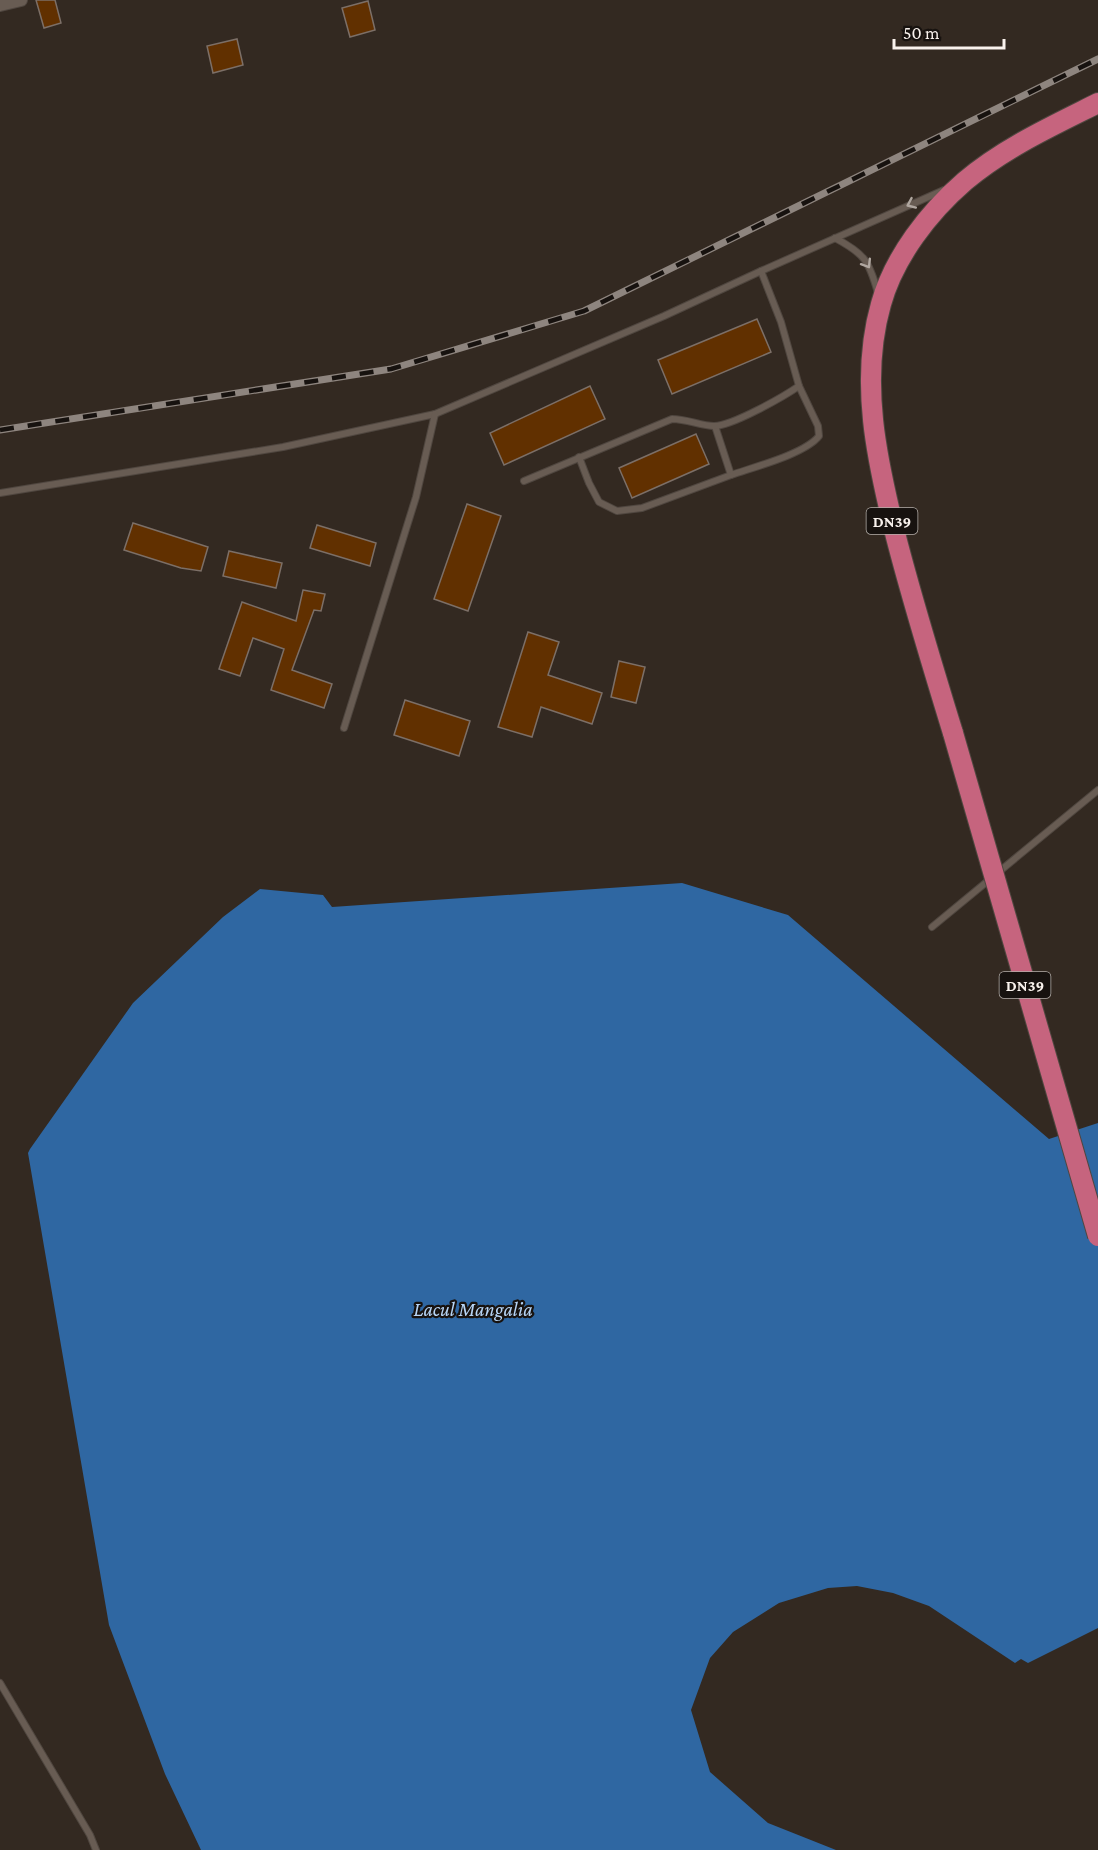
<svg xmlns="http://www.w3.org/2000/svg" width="1098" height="1850" font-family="'Crimson Pro',serif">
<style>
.water{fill:#2f67a2}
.building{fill:#613000;stroke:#7c6f67;stroke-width:1.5}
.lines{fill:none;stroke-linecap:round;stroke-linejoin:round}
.service-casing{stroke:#504740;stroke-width:8}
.minor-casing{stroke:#504740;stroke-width:14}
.trunk-casing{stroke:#504740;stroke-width:22}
.service{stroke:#685c53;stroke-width:6}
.minor{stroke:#685c53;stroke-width:12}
.trunk{stroke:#c6647e;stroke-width:20}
.rail-casing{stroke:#8e857f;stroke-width:7}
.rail{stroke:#17120f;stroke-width:4.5;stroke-dasharray:14;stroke-linecap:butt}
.trunk-bridge-casing{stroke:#504740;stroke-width:22;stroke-linecap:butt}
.trunk-bridge{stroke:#c6647e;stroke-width:20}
.oneway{stroke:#b0a7a0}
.labels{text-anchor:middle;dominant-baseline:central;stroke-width:4.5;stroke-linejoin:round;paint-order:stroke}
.shield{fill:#17120f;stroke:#b5afaa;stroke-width:1.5}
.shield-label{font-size:16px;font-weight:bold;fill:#f9f2ed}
.water-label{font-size:20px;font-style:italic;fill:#b7d5f6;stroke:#17120f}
</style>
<rect width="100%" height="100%" fill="#332921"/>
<polygon class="water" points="682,883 788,915 1049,1139 1098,1123 1098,1628 1028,1663 1021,1659 1015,1663 929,1606 893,1593 857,1586 828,1588 779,1603 733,1632 710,1658 691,1710 710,1772 768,1823 836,1850 201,1850 165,1774 109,1625 28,1153 30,1149 133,1003 223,917 260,889 323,895 332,907"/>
<g class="building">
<polygon points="36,0 55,0 61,23 44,28"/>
<polygon points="368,1 375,30 350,37 342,8"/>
<polygon points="237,39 243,65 213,73 207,46"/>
<polygon points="757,319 771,352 672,394 658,360"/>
<polygon points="590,386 605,419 504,465 490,433"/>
<polygon points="696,434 709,464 632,498 619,468"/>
<polygon points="467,504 501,516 468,611 434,599"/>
<polygon points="133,523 208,547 201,571 181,568 124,550"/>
<polygon points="317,525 376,543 370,566 310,548"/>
<polygon points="229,551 282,563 276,588 223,576"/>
<polygon points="303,590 325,594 321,611 314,610 292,670 332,684 324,708 271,690 284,649 253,638 240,676 219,669 242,602 296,621"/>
<polygon points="528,632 559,642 548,675 602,693 592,724 541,707 532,737 498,727"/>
<polygon points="619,661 645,667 636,703 611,697"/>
<polygon points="405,700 470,721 459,756 394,735"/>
</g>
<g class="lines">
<defs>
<g id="service">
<path d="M835 238C865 254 869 261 878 293"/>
<polyline points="579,457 589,483 599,502 617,511 642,508 731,475 715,426"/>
<path d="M731 475C754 467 805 454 819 436L818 426 799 386"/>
<path d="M524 481 672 419C687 419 701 426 714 426 732 426 783 397 799 386L781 322 761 271"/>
<polyline points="0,493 283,447 435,414 664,316 761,271 944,190"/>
<polyline points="344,728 416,497 435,414"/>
<polyline points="932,927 1098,790"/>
<polyline points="0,1683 90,1835 96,1850"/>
</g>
<polyline id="minor" points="0,5 21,0"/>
<path id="trunk" d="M953 733C933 668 913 603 896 537 877 461 859 381 881 304 894 257 929 212 965 181 1004 148 1052 126 1098 103"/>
</defs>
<use href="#service" class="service-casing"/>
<use href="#minor" class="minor-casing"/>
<use href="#trunk" class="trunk-casing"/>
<use href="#service" class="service"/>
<use href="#minor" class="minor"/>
<use href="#trunk" class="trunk"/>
<defs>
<polyline id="rail" points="0,430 391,369 584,311 1098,59"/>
</defs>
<use href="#rail" class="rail-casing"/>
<use href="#rail" class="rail"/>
<defs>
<polyline id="trunk-bridge" points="953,733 1098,1236"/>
</defs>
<use href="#trunk-bridge" class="trunk-bridge-casing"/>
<use href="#trunk-bridge" class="trunk-bridge"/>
</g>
<defs><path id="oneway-chevron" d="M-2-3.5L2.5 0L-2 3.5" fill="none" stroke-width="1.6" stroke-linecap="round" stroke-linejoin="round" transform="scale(1.5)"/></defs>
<g class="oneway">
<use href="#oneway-chevron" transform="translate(911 204) rotate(156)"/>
<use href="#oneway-chevron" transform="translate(867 264) rotate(58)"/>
</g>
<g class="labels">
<g class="shield">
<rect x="866.5" y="508" width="51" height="26" rx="4.5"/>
<rect x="999.5" y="972" width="51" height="26" rx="4.5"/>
</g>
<g class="shield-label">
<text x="892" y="521">DN39</text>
<text x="1025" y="985">DN39</text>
</g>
<g class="water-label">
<text x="473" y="1309">Lacul Mangalia</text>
</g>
</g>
<path d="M894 39v9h110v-9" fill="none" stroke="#f9f2ed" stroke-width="3"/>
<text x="903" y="39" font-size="18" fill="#f9f2ed" stroke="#17120f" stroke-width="4.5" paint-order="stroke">50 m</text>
</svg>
